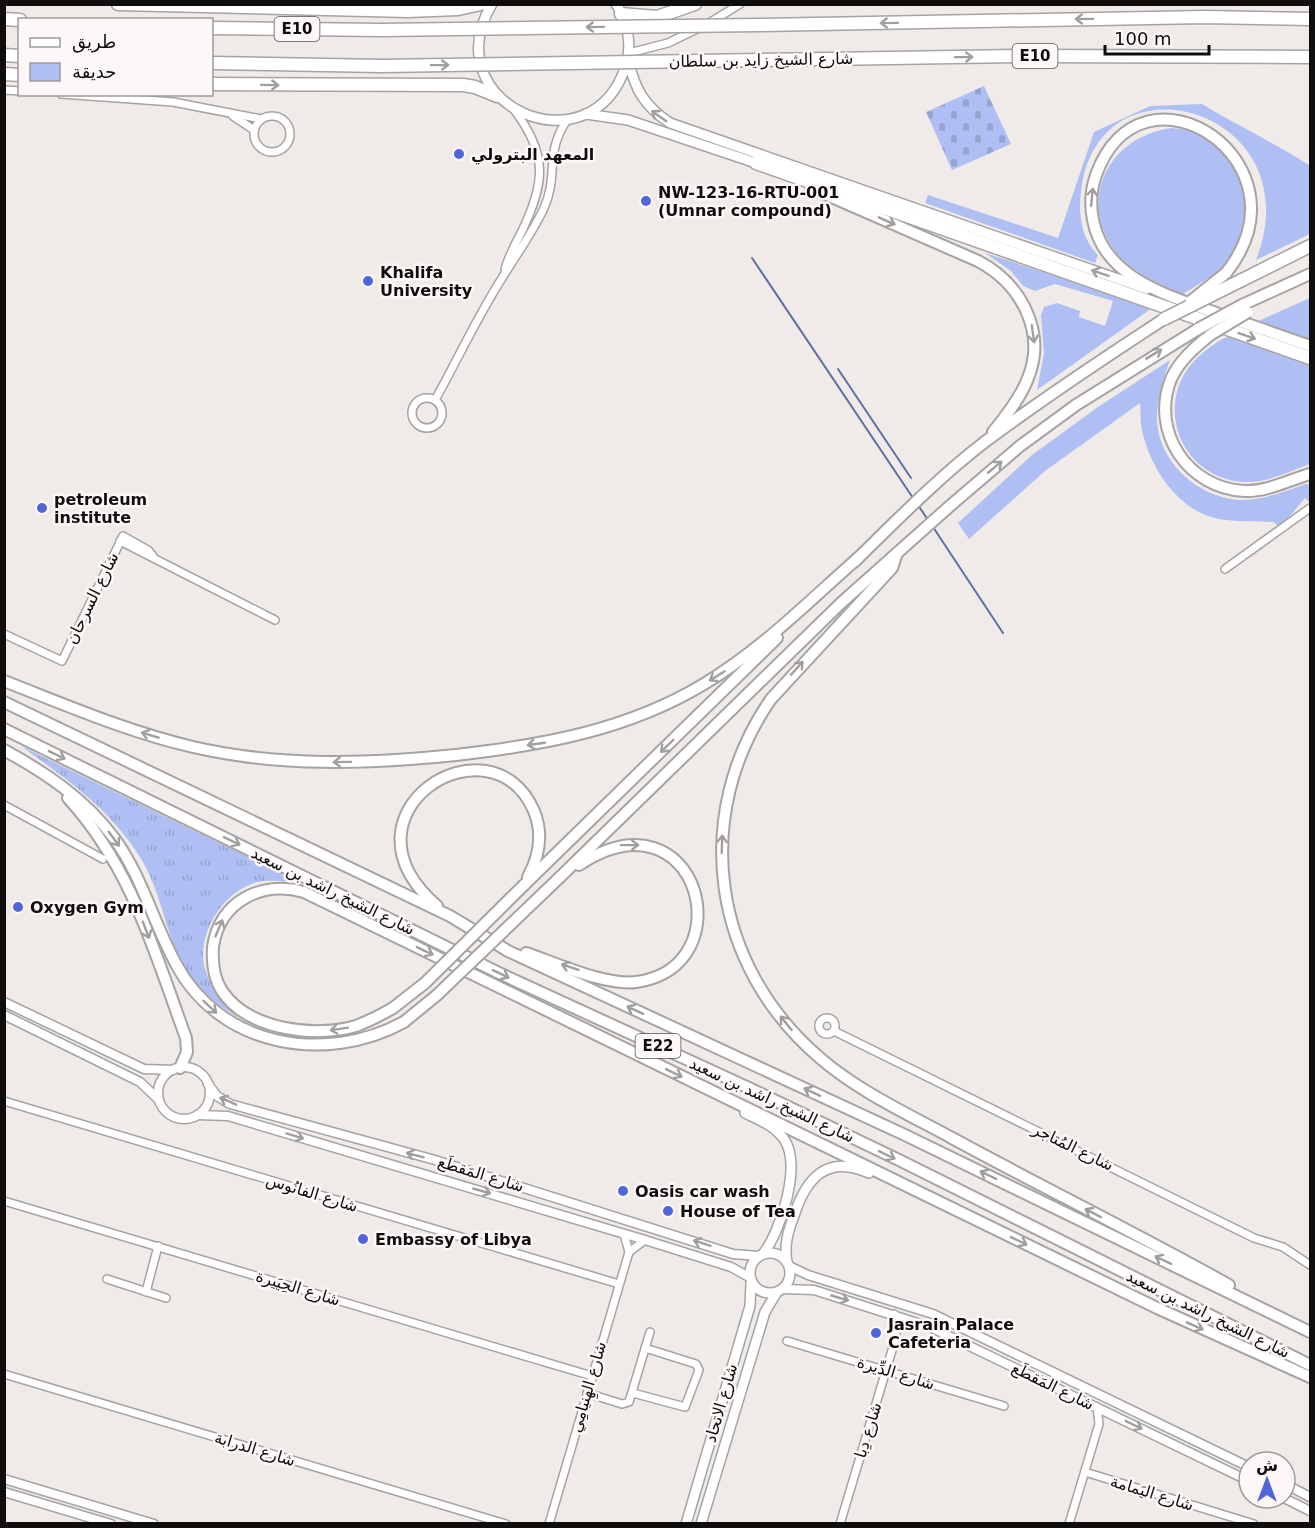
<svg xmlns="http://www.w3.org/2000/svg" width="1315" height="1528" font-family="'DejaVu Sans',Vazirmatn,sans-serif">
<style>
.grass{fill:url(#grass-tufts)}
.cemetery{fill:url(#cemetery-stones)}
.green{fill:#afbff3}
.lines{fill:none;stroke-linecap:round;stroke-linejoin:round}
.stream{stroke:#626f9e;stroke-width:2}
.minor-casing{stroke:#a7a3a1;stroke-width:10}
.tertiary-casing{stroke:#a7a3a1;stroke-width:11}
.secondary-casing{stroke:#a7a3a1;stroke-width:12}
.trunk-casing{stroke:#a7a3a1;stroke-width:14}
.motorway-casing{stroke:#a7a3a1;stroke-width:15}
.minor{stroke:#fff;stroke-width:7}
.tertiary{stroke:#fff;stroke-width:8}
.secondary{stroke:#fff;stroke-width:9}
.trunk{stroke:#fff;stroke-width:10}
.motorway{stroke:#fff;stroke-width:12}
.trunk-bridge-casing{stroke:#a7a3a1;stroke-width:14;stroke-linecap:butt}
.motorway-bridge-casing{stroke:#a7a3a1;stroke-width:15;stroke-linecap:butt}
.trunk-bridge{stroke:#fff;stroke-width:10}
.motorway-bridge{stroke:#fff;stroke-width:12}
.oneway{stroke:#9f9f9e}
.poi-dot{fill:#4f66db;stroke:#fdf8f7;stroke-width:2}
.labels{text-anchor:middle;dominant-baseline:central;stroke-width:5;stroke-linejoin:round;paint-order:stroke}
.shield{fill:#fdf8f7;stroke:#565453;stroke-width:1.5}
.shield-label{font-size:15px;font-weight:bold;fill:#0f0e0d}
.street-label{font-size:16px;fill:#0f0e0d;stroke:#fdf8f7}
.poi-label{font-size:16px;font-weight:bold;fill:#0f0e0d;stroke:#fdf8f7;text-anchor:start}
</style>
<defs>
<pattern id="grass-tufts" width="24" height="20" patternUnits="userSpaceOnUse" patternTransform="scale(1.5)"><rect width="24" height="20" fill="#afbff3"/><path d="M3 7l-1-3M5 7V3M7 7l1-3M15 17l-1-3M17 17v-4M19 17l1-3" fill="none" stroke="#95a3cf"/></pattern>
<pattern id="cemetery-stones" width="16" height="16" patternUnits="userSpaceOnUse" patternTransform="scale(1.5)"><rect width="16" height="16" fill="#afbff3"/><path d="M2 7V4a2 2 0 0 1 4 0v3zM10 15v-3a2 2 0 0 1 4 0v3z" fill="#95a3cf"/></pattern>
</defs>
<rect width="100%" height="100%" fill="#f0ebe9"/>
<path class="grass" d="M21 746 301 883C288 882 276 880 263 881 226 886 195 933 205 969 211 989 225 1004 239 1018 223 1008 205 997 193 981 164 942 164 890 136 851 104 804 66 779 21 746Z"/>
<polygon class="cemetery" points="984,86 1011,144 952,170 926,112"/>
<g class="green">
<path d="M1202 104C1238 126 1275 143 1310 166V234L1256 260C1315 109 1098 47 1081 191 1078 213 1081 239 1098 255L1095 263 925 203 928 195 1058 238 1094 132 1150 106Z"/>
<path d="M1171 128 1201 131 1243 165 1253 194 1254 211 1231 260 1217 273 1183 294C1161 285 1132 272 1117 254 1075 201 1108 137 1171 128Z"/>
<polygon points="985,253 1152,308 1037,390 1044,354 1041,315 1044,307 1057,303 1080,311 1079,317 1105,326 1113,301 1055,284 1035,291 1023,286 1011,271"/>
<polygon points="1310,298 1310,340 1256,322"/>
<path d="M1230 335 1310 364V464C1290 471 1267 483 1245 482 1189 480 1157 420 1185 373 1195 356 1213 344 1230 335Z"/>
<path d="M1170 360C1163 379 1157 398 1157 419 1158 462 1198 497 1239 500 1262 501 1285 491 1306 484L1310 485 1309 502 1305 498 1280 528 1274 522C1256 521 1237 522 1219 519 1178 511 1150 468 1142 430 1140 421 1141 411 1140 403L1045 471 969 539 958 523 1032 455 1098 407Z"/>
</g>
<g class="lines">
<g class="stream">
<polyline points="752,258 913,498"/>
<polyline points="838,369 911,478"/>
<polyline points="918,505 928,520"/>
<polyline points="933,527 1003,633"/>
</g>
<defs>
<g id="minor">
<polyline points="709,23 740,4"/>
<polyline points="629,53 668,43 699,28"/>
<polyline points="4,90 20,91"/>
<polyline points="61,94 173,102 261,119"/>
<polyline points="233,116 254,130"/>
<circle cx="272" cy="134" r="18"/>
<path d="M505 269C509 255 516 243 522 231 545 183 548 155 515 111"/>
<circle cx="427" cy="413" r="15"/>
<path d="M435 400C458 359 478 315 504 275 518 252 533 232 544 208 559 175 544 154 567 120"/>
<polyline points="120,541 275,620"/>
<polyline points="1225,569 1310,508"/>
<polyline points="4,634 62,661 123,536 148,550 153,556"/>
<polyline points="4,805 103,859"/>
<circle cx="827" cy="1026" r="8"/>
<polyline points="834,1031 1254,1238 1283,1247 1310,1265"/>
<polyline points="4,1101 619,1284"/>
<polyline points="4,1201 592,1376"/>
<polyline points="629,1252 645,1240"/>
<polyline points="107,1279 166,1298"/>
<polyline points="146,1292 158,1246"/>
<polyline points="787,1341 1004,1406"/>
<polyline points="4,1374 506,1524"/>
<polyline points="587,1393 622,1404 629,1402 650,1332"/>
<polyline points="633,1393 685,1407 699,1370 696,1364 645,1348"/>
<polyline points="1085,1472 1254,1524"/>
<polyline points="549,1524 629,1252 624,1234"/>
<polyline points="840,1524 896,1337 894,1314"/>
<polyline points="1069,1524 1099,1424 1097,1407"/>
</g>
<g id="tertiary">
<polyline points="4,1002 144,1069 173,1070"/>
<polyline points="4,1015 140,1082 158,1099"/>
<circle cx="184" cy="1093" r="26"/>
<polyline points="208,1084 217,1096 230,1104 435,1160 733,1254 759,1256"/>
<polyline points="197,1115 228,1116 645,1240 731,1267 749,1277"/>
<polyline points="789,1266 808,1275 933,1314 1249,1467"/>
<polyline points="783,1289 814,1290 930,1327 1249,1481"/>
<polyline points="4,1479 154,1524"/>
<polyline points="1285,1484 1310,1497"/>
<polyline points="4,1492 111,1524"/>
<polyline points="1284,1498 1310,1511"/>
</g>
<g id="secondary">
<path d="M492 4C432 105 592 174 626 65 632 46 628 21 616 4"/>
<path d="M628 60C635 89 644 106 670 123L1147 289"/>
<polyline points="586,114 628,120 756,163"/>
<path d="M745 1113C759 1120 775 1126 784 1139 802 1165 781 1231 763 1254"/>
<circle cx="770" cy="1273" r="20"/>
<path d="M787 1262C784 1245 788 1231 794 1216 806 1178 827 1154 869 1173"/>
<polyline points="686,1524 750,1306 751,1283"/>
<polyline points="701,1524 765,1312 777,1292"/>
</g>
<g id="trunk">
<path d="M811 188 978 261C1020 283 1047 331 1028 378 1021 397 1006 416 993 432"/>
<path d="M1226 273C1315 162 1141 49 1096 175 1091 189 1090 205 1093 220 1104 278 1167 295 1216 313 1248 324 1279 335 1310 346"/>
<polyline points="1244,304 1310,274"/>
<path d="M1210 335C1195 347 1179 361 1171 379 1150 432 1188 488 1244 491 1267 492 1289 480 1310 474"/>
<path d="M897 553 892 568 771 699C690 816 712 966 820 1058 858 1091 908 1114 952 1138 1044 1188 1138 1234 1229 1285"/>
<path d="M854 562C897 520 939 477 986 441 1044 398 1104 358 1164 319"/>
<path d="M4 681C66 705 128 732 193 747 280 767 368 764 456 755 543 745 628 730 704 684 761 650 809 601 858 558"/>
<polyline points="4,702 450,916 508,951 905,1135 1310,1332"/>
<polyline points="4,729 499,973 749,1088 901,1161 1310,1365"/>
<path d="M4 750C46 773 85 799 114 838 142 876 153 922 176 964 220 1047 325 1065 404 1022"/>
<path d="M68 798C132 868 154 951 186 1038L187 1052 180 1068"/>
<polyline points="559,878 841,603 951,505 1020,446 1076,405 1198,329"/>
<polyline points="524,885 777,638"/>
<path d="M437 906C329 813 491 712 534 811 543 833 540 855 528 877"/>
<path d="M526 953C556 963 605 986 636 982 745 968 699 786 579 865"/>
<path d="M393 1008C381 1015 369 1021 356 1026 315 1038 248 1030 222 991 214 979 212 962 213 947 219 902 261 880 304 892L1157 1308 1310 1377"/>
</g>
<g id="motorway">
<polyline points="118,4 408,11 458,9 481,4"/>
<polyline points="621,14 657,17 695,4"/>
<polyline points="4,19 20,20"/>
<polyline points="758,25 1205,17 1310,19"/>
<polyline points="212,28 382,30"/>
<polyline points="4,55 20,56"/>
<polyline points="759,60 1023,56 1310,57"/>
<polyline points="212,63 382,66"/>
<polyline points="4,74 20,75"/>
<polyline points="212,84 463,85 475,87 497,96"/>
<polyline points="756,163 1310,358"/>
<polyline points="1242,280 1310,246"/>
</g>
</defs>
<use href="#minor" class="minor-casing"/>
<use href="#tertiary" class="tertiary-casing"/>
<use href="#secondary" class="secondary-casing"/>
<use href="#trunk" class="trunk-casing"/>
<use href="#motorway" class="motorway-casing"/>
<use href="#minor" class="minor"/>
<use href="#tertiary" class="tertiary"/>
<use href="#secondary" class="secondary"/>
<use href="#trunk" class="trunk"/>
<use href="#motorway" class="motorway"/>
<defs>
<g id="trunk-bridge">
<polyline points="1191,301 1226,273"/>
<polyline points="1198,329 1244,304"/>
<polyline points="1210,335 1248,312"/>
<polyline points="393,1008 425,983 524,885"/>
<polyline points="404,1022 437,995 559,878"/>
</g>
<g id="motorway-bridge">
<polyline points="382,30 758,25"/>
<polyline points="382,66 759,60"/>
<polyline points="1164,319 1242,280"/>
</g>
</defs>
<use href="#trunk-bridge" class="trunk-bridge-casing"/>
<use href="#motorway-bridge" class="motorway-bridge-casing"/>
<use href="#trunk-bridge" class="trunk-bridge"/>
<use href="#motorway-bridge" class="motorway-bridge"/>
</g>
<defs><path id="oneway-shaft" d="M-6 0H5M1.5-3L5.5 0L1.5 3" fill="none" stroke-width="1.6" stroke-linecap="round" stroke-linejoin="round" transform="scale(1.5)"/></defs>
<g class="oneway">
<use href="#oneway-shaft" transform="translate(1084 19) rotate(179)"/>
<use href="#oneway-shaft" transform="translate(889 23) rotate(179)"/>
<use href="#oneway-shaft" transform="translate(595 27) rotate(179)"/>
<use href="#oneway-shaft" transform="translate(964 57) rotate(-1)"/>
<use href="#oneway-shaft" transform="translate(440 65) rotate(-1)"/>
<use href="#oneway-shaft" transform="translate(270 85) rotate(1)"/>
<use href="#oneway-shaft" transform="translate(659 116) rotate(-145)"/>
<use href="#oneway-shaft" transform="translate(1092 197) rotate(-84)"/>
<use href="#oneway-shaft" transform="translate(887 221) rotate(24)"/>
<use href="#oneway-shaft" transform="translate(1100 273) rotate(-161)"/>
<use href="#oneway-shaft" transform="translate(1033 334) rotate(82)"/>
<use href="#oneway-shaft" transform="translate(1247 336) rotate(19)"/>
<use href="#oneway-shaft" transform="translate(1154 354) rotate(-31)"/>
<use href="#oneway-shaft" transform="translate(995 467) rotate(-40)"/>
<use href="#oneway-shaft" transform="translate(797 668) rotate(-48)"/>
<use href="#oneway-shaft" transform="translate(717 676) rotate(148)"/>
<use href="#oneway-shaft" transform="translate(150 735) rotate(-163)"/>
<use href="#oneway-shaft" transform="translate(536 744) rotate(172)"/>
<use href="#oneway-shaft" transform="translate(667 746) rotate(136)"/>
<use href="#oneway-shaft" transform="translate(57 755) rotate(26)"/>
<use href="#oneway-shaft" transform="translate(342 762) rotate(179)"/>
<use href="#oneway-shaft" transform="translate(114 839) rotate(54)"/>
<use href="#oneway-shaft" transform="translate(232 841) rotate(26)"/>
<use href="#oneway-shaft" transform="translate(722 844) rotate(-88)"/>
<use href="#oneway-shaft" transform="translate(630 845) rotate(-1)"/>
<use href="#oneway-shaft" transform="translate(219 928) rotate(-67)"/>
<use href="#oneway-shaft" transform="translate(146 930) rotate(69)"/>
<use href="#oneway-shaft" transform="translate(425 951) rotate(26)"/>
<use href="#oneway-shaft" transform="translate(570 967) rotate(-162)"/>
<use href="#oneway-shaft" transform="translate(501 974) rotate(25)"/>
<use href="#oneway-shaft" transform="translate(210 1007) rotate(43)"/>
<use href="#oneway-shaft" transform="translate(635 1010) rotate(-155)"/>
<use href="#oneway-shaft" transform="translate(786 1023) rotate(-129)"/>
<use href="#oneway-shaft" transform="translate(339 1029) rotate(171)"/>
<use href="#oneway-shaft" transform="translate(674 1073) rotate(26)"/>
<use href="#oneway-shaft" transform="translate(812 1092) rotate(-155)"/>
<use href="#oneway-shaft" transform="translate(228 1101) rotate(-156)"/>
<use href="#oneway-shaft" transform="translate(295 1136) rotate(17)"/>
<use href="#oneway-shaft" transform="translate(415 1155) rotate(-165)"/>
<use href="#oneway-shaft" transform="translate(887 1155) rotate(26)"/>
<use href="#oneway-shaft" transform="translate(988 1175) rotate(-154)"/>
<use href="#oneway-shaft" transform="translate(482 1191) rotate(16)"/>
<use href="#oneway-shaft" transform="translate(1093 1213) rotate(-153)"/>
<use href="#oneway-shaft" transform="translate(1019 1241) rotate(26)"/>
<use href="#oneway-shaft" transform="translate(702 1243) rotate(-162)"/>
<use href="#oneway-shaft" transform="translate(1163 1260) rotate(-154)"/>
<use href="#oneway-shaft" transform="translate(840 1298) rotate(16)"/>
<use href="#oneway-shaft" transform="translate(1195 1326) rotate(24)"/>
<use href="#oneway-shaft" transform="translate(1134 1425) rotate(26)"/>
</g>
<g class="poi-dot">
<circle cx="459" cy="154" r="6"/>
<circle cx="646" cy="201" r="6"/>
<circle cx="368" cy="281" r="6"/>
<circle cx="42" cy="508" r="6"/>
<circle cx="18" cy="907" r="6"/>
<circle cx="623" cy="1191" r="6"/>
<circle cx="668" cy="1211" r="6"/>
<circle cx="363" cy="1239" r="6"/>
<circle cx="876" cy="1333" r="6"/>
</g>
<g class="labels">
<g class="shield">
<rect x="274.5" y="17" width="45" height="24" rx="4.5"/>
<rect x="1012.5" y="44" width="45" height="24" rx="4.5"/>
<rect x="635.5" y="1034" width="45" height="24" rx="4.5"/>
</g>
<g class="shield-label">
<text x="297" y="29">E10</text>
<text x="1035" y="56">E10</text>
<text x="658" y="1046">E22</text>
</g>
<g class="street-label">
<text transform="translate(761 60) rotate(-1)">شارع الشيخ زايد بن سلطان</text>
<text transform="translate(92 598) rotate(-64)">شارع السرحان</text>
<text transform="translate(333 891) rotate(26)">شارع الشيخ راشد بن سعيد</text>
<text transform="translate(772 1100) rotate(25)">شارع الشيخ راشد بن سعيد</text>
<text transform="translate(1073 1147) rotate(26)">شارع المُتاجر</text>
<text transform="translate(481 1174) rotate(17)">شارع المَقطَع</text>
<text transform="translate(312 1193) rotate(17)">شارع الفانُوس</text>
<text transform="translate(298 1288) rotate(17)">شارع الحِيَيرة</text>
<text transform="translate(1208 1314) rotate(26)">شارع الشيخ راشد بن سعيد</text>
<text transform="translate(896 1373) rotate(17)">شارع الدِّيرة</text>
<text transform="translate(1053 1386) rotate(26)">شارع المَقطَع</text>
<text transform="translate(588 1387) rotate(-74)">شارع الهِنيامِي</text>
<text transform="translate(721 1403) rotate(-74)">شارع الاتحاد</text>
<text transform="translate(868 1430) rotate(-73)">شارع دِبا</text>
<text transform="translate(255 1449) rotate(17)">شارع الدرابة</text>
<text transform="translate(1152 1493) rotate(17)">شارع اليَمامة</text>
</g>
<g class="poi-label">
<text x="471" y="154">المعهد البترولي</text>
<text x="658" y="192">NW-123-16-RTU-001<tspan x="658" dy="18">(Umnar compound)</tspan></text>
<text x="380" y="272">Khalifa<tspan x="380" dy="18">University</tspan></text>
<text x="54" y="499">petroleum<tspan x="54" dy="18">institute</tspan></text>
<text x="30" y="907">Oxygen Gym</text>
<text x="635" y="1191">Oasis car wash</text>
<text x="680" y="1211">House of Tea</text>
<text x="375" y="1239">Embassy of Libya</text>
<text x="888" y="1324">Jasrain Palace<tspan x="888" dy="18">Cafeteria</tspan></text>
</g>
</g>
<rect width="1315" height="1528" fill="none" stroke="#0f0e0d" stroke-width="12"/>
<rect x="18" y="18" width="195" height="78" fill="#fdf8f7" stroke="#9e9a99" stroke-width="1.5"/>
<rect x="30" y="38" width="30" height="9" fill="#ffffff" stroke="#9e9a99" stroke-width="1.5"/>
<text x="72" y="48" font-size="18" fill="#0f0e0d">طريق</text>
<rect x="30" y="63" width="30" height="18" fill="#afbff3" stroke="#9e9a99" stroke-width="1.5"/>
<text x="72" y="78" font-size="18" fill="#0f0e0d">حديقة</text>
<g transform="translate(1267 1480)"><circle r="28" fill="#fdf8f7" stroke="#9e9a99" stroke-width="1.5"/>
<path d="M0-4.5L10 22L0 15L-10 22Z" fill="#4f66db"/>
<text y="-9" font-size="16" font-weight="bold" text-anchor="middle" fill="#0f0e0d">ش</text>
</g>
<path d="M1105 45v9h104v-9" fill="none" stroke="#0f0e0d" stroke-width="3"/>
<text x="1114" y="45" font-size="18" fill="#0f0e0d" stroke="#fdf8f7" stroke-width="4.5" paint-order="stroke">100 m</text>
</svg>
